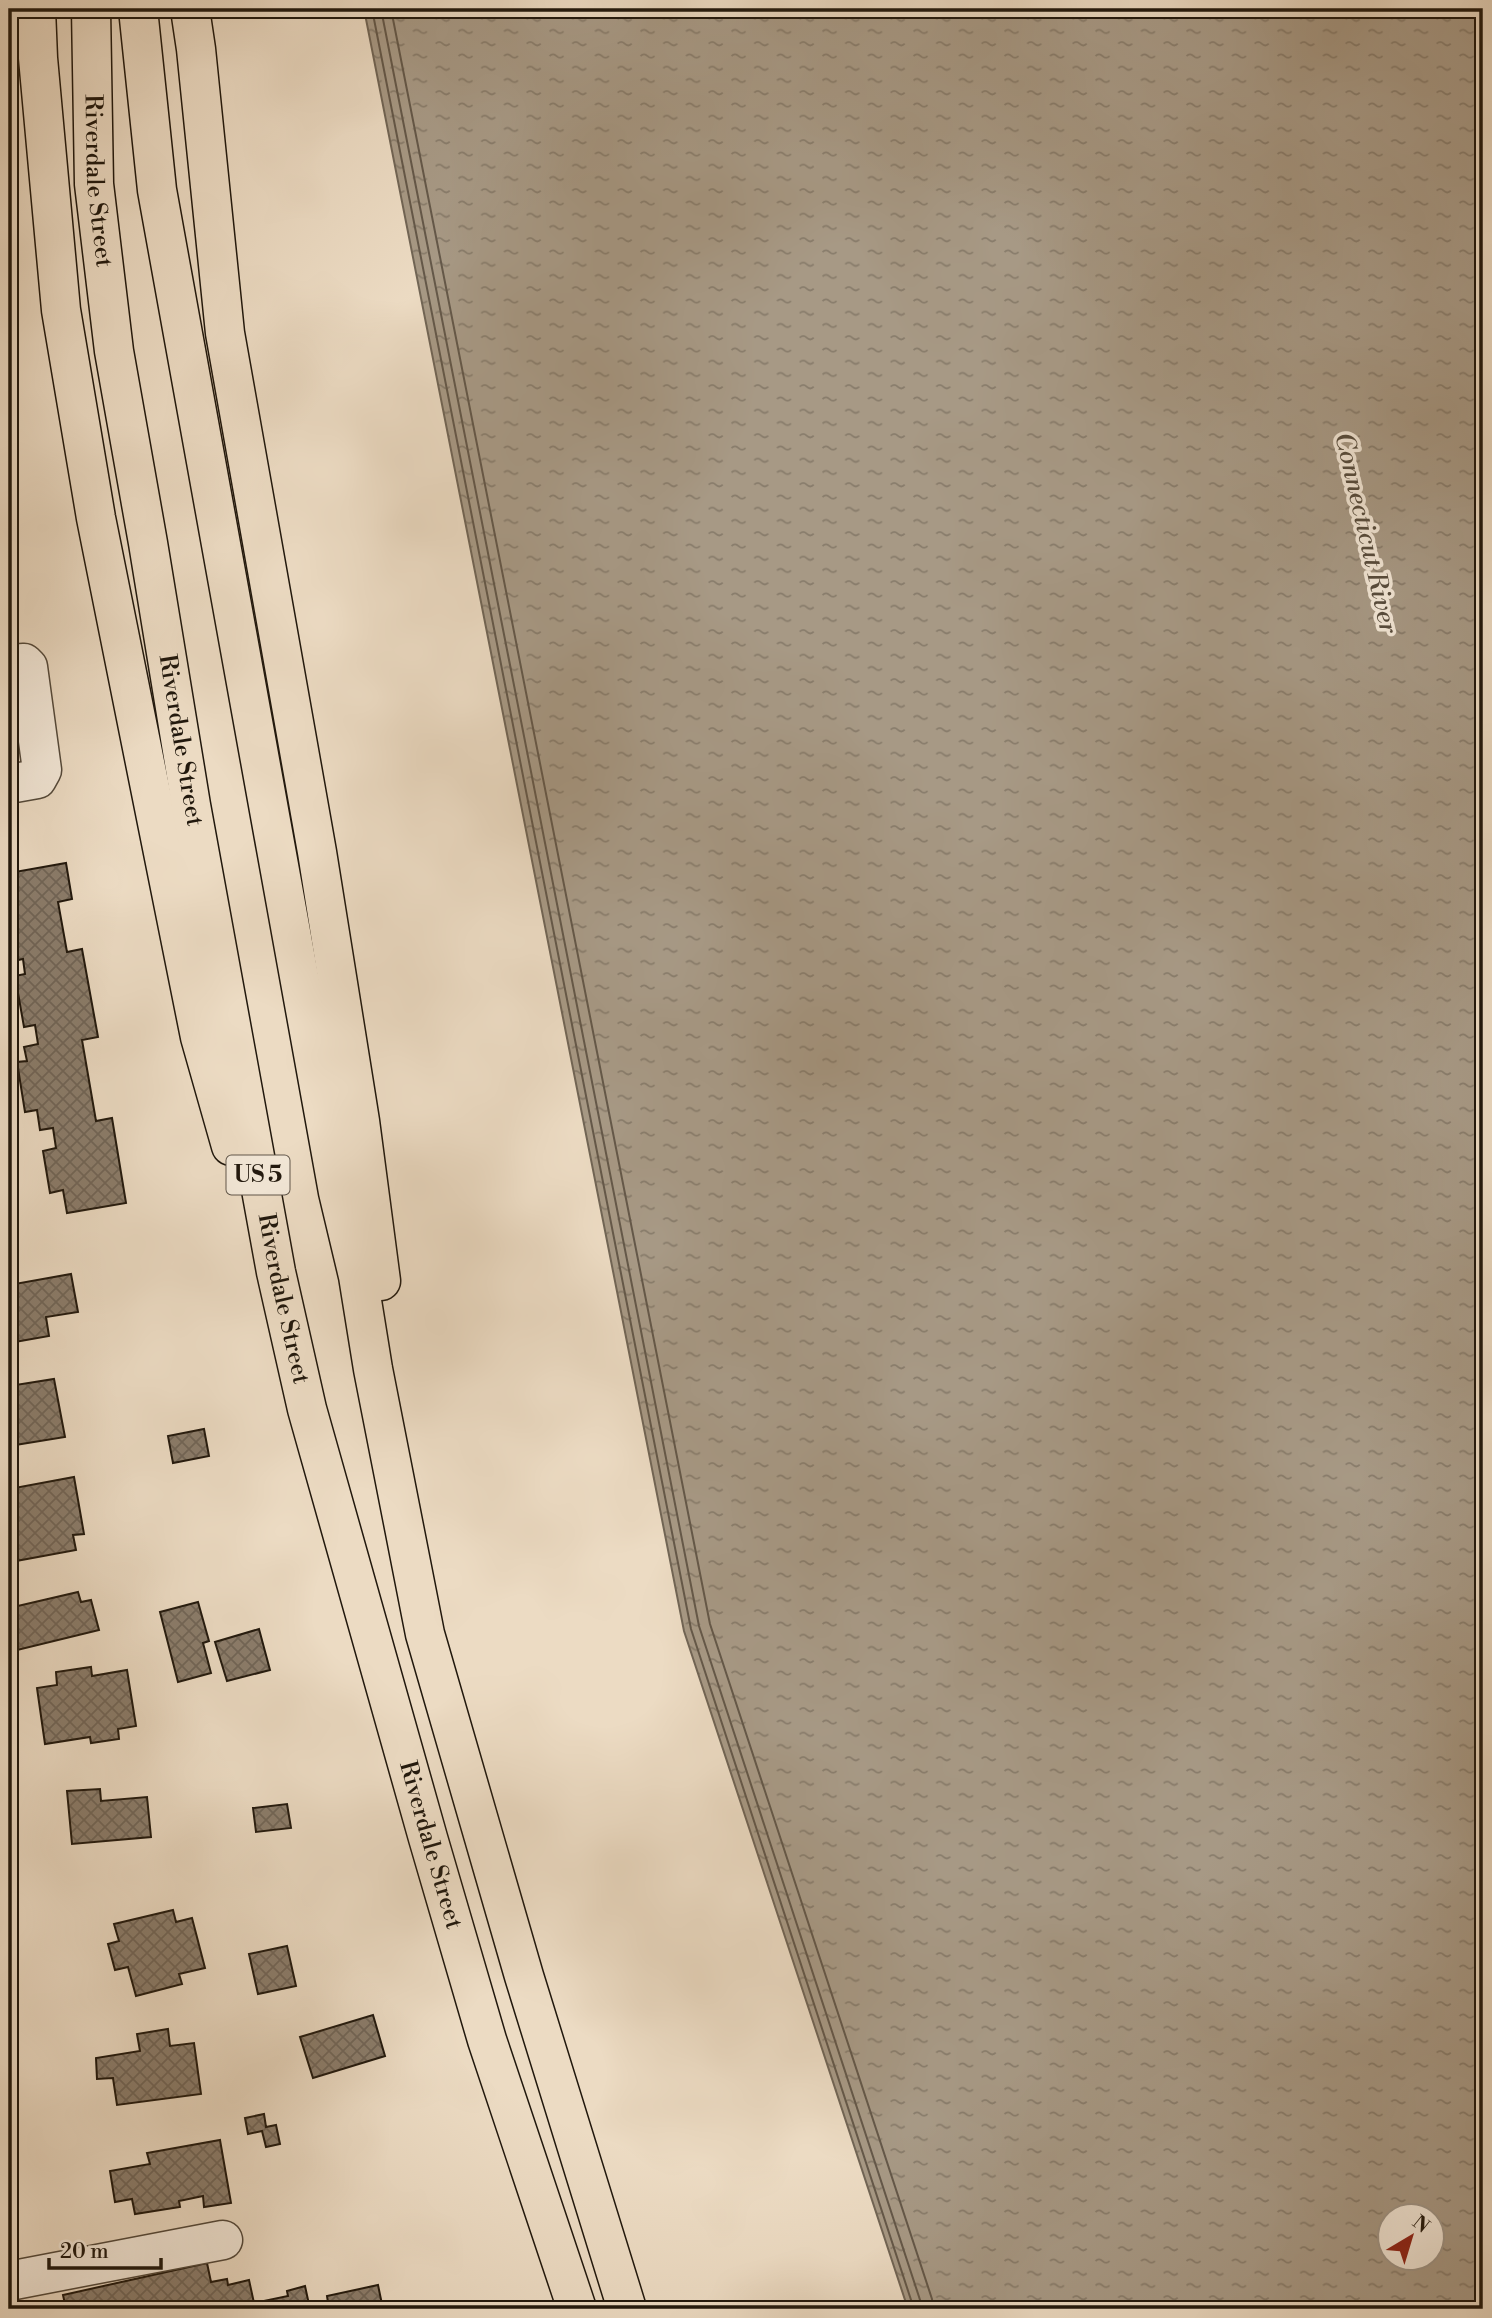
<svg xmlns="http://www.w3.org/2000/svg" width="1492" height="2318" font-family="'Libre Bodoni',serif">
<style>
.water{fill:url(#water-ripples);stroke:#716555;stroke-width:2;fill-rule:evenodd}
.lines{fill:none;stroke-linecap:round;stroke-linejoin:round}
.shore{stroke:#645849;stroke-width:2}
.building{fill:url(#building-cross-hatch);stroke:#21180d;stroke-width:2}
.minor-casing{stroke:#54493a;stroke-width:41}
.highway-casing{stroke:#21180d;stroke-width:41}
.minor{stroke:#f3e8d8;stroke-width:38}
.highway{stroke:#ecdbc3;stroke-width:38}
.labels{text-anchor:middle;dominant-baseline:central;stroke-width:7;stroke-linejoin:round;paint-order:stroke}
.shield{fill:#f3e8d8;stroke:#60564a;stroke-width:2}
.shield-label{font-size:23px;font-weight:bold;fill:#21180d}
.street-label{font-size:24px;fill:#21180d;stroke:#f3e8d8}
.water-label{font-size:26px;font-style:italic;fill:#574c3d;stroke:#f3e8d8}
</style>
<defs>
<pattern id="water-ripples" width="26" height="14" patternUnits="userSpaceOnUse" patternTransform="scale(1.75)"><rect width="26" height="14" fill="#a79985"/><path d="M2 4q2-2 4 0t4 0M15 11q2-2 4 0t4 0" fill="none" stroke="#887c6b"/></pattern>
<pattern id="building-cross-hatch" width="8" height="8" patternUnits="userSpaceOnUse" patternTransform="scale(1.75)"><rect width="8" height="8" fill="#8b7d6c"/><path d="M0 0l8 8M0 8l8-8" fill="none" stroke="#716557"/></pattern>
</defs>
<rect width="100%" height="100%" fill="#ecdbc3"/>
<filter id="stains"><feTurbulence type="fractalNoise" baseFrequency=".00286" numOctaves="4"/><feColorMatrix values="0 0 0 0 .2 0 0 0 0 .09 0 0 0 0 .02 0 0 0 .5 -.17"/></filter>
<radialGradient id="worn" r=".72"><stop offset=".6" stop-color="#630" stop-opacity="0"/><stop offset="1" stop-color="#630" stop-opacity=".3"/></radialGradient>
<path class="water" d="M364 9H1483V2309H908L684 1631ZM1390 2216H1432V2258H1390Z"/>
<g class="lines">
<g class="shore">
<polyline points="372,9 691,1629 914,2309"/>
<polyline points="381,9 699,1626 923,2309"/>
<polyline points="391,9 710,1624 932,2299 933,2309"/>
</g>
</g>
<g class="building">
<polygon points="66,863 72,899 58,902 67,952 82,949 98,1037 82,1040 96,1121 112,1118 126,1203 67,1213 63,1190 50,1193 43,1151 56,1148 53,1128 40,1130 37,1110 25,1112 17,1062 27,1061 24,1047 38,1044 35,1025 24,1027 15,976 25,974 23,959 9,962 9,873"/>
<polygon points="71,1274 78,1312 46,1317 49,1336 9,1343 9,1285"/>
<polygon points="54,1379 65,1437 9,1446 9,1386"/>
<polygon points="204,1429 209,1456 173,1463 168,1436"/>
<polygon points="74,1477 84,1534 73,1535 76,1550 16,1561 15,1554 9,1555 9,1489"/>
<polygon points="78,1592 81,1602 91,1600 99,1630 9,1652 9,1635 11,1634 9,1608"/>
<polygon points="198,1602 209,1641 203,1643 211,1673 178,1682 160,1612"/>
<polygon points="259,1629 270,1670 227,1681 215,1642"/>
<polygon points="91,1667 92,1676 127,1670 136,1726 118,1729 119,1739 91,1743 90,1737 45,1744 37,1688 57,1685 56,1672"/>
<polygon points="100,1789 101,1801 147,1797 151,1837 72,1844 67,1791"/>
<polygon points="287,1804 291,1828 256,1832 253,1808"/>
<polygon points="173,1910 176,1922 192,1918 205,1968 179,1974 182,1984 136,1996 128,1967 115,1970 108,1944 119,1941 114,1924"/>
<polygon points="287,1946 296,1986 258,1994 249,1954"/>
<polygon points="373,2015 385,2056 313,2078 300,2037"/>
<polygon points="168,2029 170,2046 194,2043 201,2094 117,2105 113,2078 97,2079 96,2058 140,2051 137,2034"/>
<polygon points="264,2114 266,2127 276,2125 280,2144 266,2147 262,2131 248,2134 245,2118"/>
<polygon points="220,2140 231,2203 204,2207 203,2196 179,2201 180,2207 135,2214 132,2199 115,2202 110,2171 150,2164 147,2153"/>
<polygon points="207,2263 211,2282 227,2279 228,2285 249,2280 254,2303 288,2296 287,2291 305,2286 310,2309 66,2309 63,2295"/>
<polygon points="378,2285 383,2309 329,2309 327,2296"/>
</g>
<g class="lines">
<defs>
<g id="minor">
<polyline points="9,664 24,663 28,667 42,770 37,779 9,784"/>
<polyline points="9,2281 223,2240"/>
</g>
<g id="highway">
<polyline points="36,9 38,58 61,310 96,518 200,1037 231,1146"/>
<path id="s1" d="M91 9 94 184 114 351 148 543 191 805 276 1272 307 1409 428 1838 487 2040 577 2309"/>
<polyline points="138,9 157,190 338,1192 358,1276 373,1369 425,1634 524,1976 627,2309"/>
<polyline points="190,9 196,49 225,333 317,852 360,1121 381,1281"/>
</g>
</defs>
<use href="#minor" class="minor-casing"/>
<use href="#highway" class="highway-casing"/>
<use href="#minor" class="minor"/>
<use href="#highway" class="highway"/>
</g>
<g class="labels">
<rect class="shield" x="226.5" y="1155.5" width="63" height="39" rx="5"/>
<g class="shield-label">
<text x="258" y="1175">US 5</text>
</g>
<g class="street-label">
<text stroke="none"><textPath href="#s1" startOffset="172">Riverdale Street</textPath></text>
<text stroke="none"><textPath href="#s1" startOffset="738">Riverdale Street</textPath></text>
<text stroke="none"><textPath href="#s1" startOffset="1306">Riverdale Street</textPath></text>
<text stroke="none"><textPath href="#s1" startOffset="1872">Riverdale Street</textPath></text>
</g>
<g class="water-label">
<text transform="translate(1366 533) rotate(77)">Connecticut River</text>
</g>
</g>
<rect width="1492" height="2318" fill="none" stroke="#ecdbc3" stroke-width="35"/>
<rect x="10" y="10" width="1471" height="2297" fill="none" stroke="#21180d" stroke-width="3.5"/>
<rect x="18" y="18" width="1457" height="2283" fill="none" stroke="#21180d" stroke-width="2"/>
<g transform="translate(1411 2237) rotate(38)"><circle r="33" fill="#f3e8d8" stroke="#9f9587" stroke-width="2"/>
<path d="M0-5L12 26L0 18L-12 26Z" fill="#8f2418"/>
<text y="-10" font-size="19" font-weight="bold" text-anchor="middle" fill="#21180d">N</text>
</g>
<path d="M49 2258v10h112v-10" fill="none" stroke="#21180d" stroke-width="3.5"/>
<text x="60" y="2258" font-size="21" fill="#21180d" stroke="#f3e8d8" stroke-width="5" paint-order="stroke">20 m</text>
<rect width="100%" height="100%" filter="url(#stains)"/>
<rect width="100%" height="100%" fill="url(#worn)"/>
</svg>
